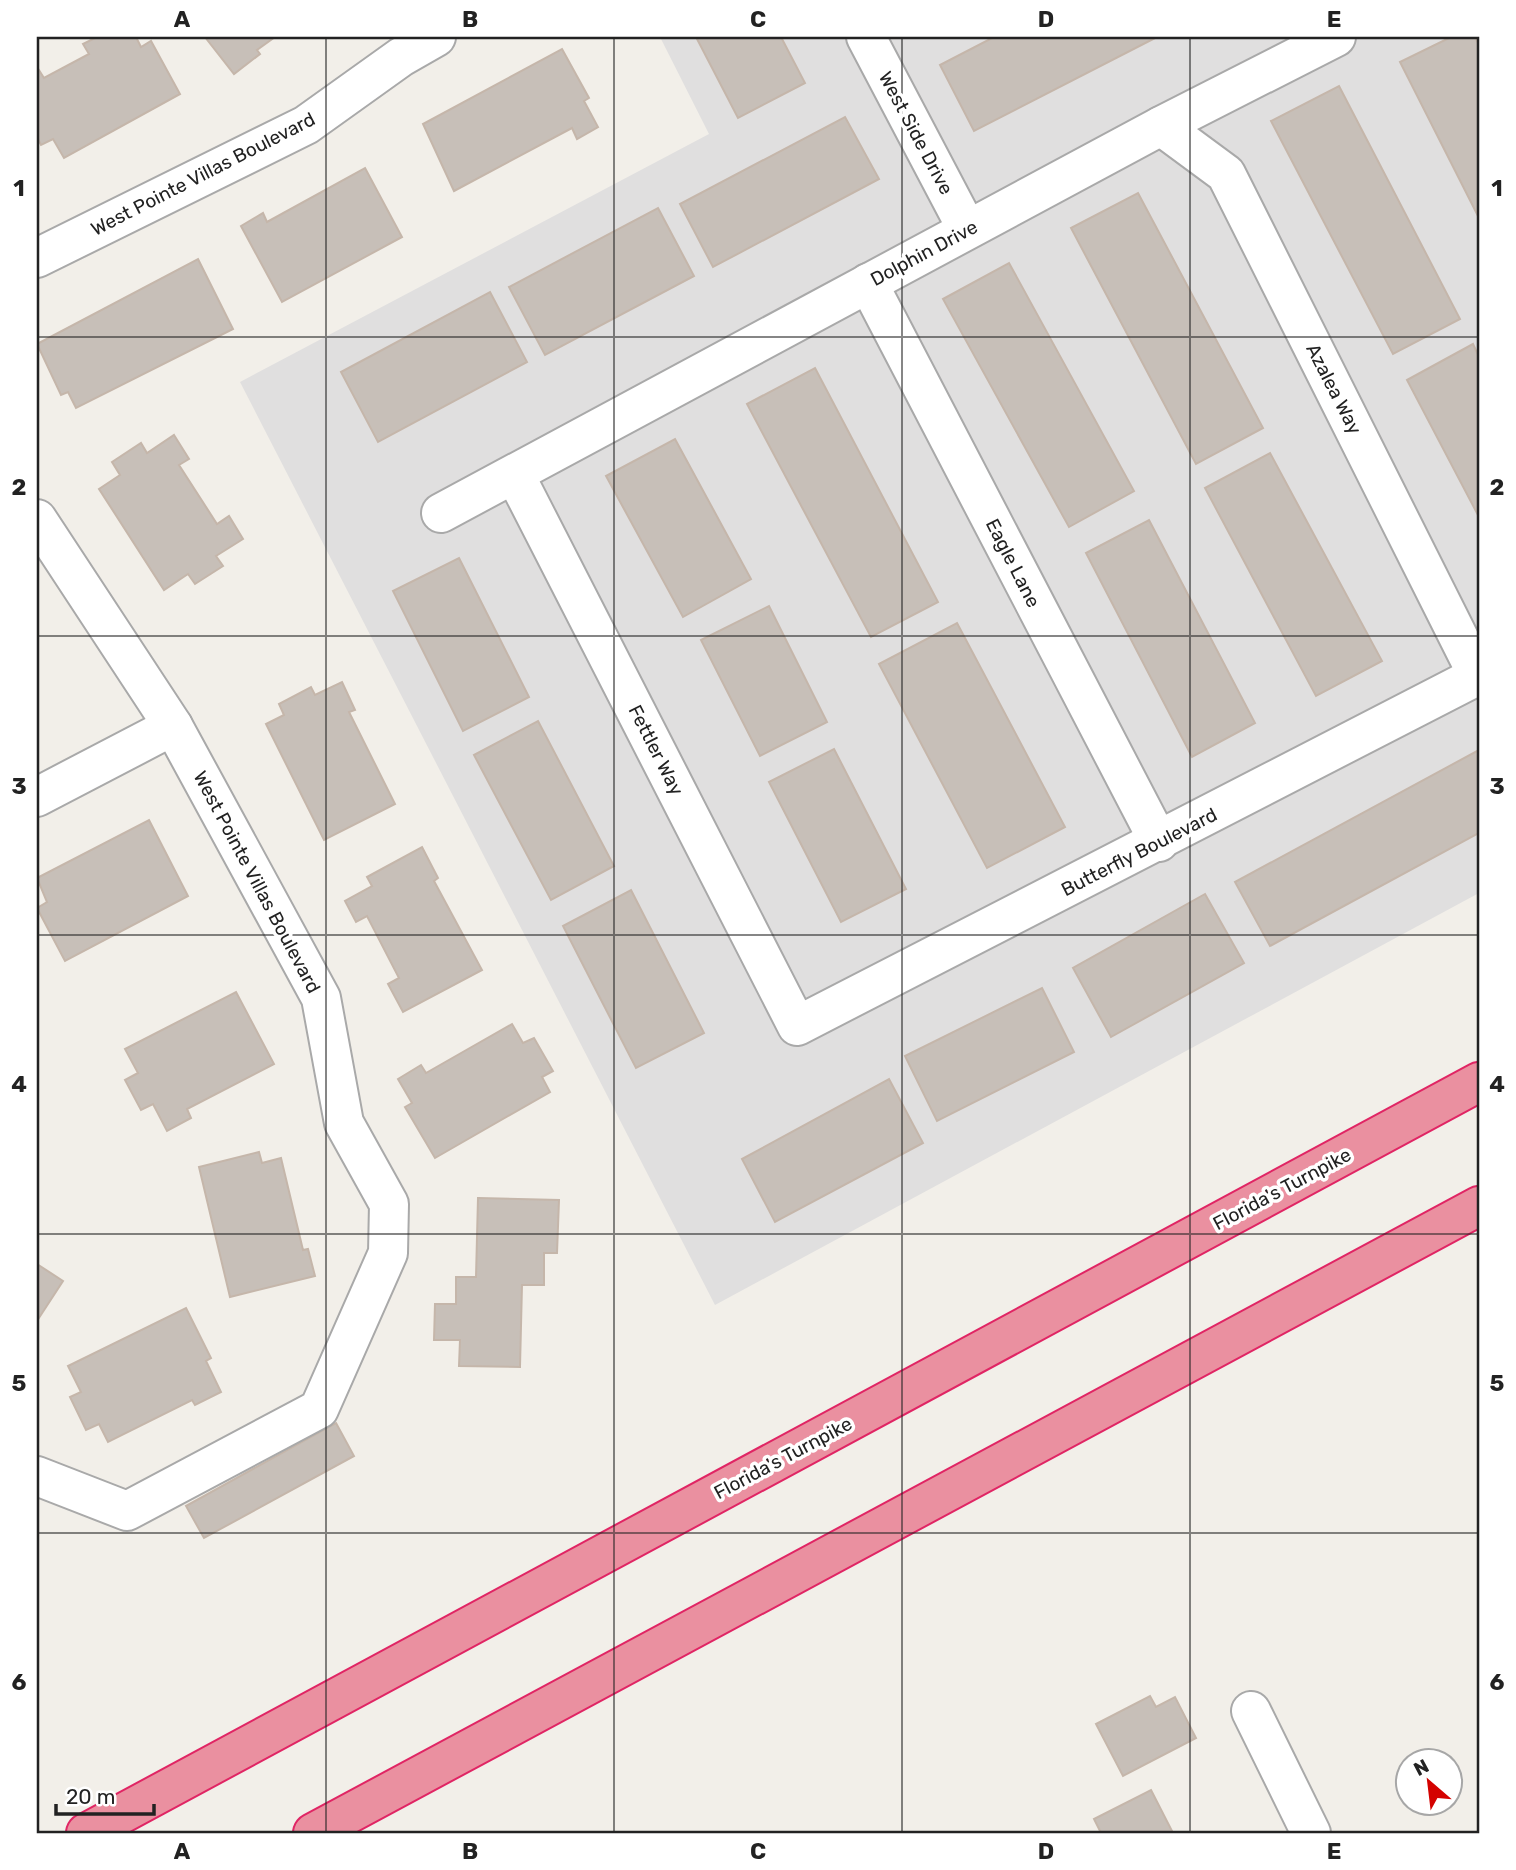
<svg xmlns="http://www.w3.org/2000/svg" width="1516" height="1870" font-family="Rubik,sans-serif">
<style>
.residential{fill:#e0dfdf}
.building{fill:#c7bfb8;stroke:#c5b6aa;stroke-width:2}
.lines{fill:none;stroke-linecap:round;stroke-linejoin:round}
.minor-casing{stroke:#a9a9a9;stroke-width:42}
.highway-casing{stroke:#e02564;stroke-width:42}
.minor{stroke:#fff;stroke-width:38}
.highway{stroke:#ea90a0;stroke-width:38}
.grid{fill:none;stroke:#222;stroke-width:2;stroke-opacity:0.55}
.labels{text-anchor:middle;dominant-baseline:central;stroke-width:7;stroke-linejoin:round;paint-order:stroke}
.street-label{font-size:19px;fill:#222;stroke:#fff}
.neatline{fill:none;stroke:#222;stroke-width:2.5}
.grid-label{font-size:23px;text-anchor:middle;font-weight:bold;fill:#222}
</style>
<rect width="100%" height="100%" fill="#f2efe9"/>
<polygon class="residential" points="660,37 1479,37 1479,893 715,1305 240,382 709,134"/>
<g class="building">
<polygon points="97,37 136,37 141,47 151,41 180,94 64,158 53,139 41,145 37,137 37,67 44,78 89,54 83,44"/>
<polygon points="205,37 275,37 257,50 260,54 234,74"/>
<polygon points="696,37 781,37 805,83 738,118"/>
<polygon points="994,37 1157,37 974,131 940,65"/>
<polygon points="1451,37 1475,37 1479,45 1479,218 1400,62"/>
<polygon points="562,49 589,98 584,101 598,127 577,139 572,128 454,191 423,124"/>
<polygon points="1339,86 1460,319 1393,354 1271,121"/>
<polygon points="845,117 879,179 713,267 680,204"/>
<polygon points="365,168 402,237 282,302 241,226 263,213 267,222"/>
<polygon points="1138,193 1263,428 1196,464 1071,228"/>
<polygon points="658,208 694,276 545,355 509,287"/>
<polygon points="198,259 233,329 76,408 68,392 61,395 37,344"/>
<polygon points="1009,263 1134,491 1069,527 943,299"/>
<polygon points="490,292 527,362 378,442 341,372"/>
<polygon points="1473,344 1479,357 1479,517 1407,380"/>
<polygon points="815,368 938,602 871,637 747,404"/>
<polygon points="174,435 189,459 179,465 217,524 229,516 243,539 216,556 223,566 195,584 188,574 164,590 99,489 120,475 112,462 141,443 147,453"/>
<polygon points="675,439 751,579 683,617 606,476"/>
<polygon points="1270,453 1382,661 1316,696 1205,488"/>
<polygon points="1149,520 1255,723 1192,757 1086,553"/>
<polygon points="459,558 529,697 463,731 393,591"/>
<polygon points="769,606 827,722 760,756 701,640"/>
<polygon points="957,623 1065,827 987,868 879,664"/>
<polygon points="342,682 355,710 349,712 395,804 324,840 266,724 284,715 279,704 311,687 315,695"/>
<polygon points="538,721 614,866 551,900 474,755"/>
<polygon points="834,749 906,889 841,922 769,782"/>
<polygon points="1479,750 1479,833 1270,946 1235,882"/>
<polygon points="149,820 188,896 65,961 37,908 47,902 37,878"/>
<polygon points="422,847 438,878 434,881 482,970 403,1012 388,984 399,978 367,916 356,922 345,901 372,886 367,877"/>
<polygon points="631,890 704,1033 636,1068 563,926"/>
<polygon points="1205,894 1244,963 1111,1037 1073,968"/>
<polygon points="1042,988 1074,1052 937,1121 905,1056"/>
<polygon points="236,992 274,1064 187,1109 191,1118 167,1131 153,1104 141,1110 125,1080 138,1073 125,1049"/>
<polygon points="512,1024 523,1043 534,1038 553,1071 542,1077 550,1092 435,1158 405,1107 412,1103 398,1079 421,1065 426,1073"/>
<polygon points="889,1079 923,1143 775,1222 742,1159"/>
<polygon points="259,1152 262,1163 281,1158 303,1250 308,1249 315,1276 230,1297 199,1167"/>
<polygon points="478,1198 559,1200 557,1253 544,1253 544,1285 522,1285 520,1367 459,1366 460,1340 434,1340 435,1304 456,1304 456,1277 476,1277"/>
<polygon points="37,1264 63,1281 37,1321"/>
<polygon points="186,1308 211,1358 206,1361 221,1392 195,1405 192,1400 108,1442 99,1424 86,1430 70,1397 81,1392 68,1366"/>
<polygon points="336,1423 354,1456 204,1538 186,1506"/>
<polygon points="1150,1696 1156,1707 1175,1697 1196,1738 1123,1776 1096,1724"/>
<polygon points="1151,1790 1173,1833 1101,1833 1094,1819"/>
</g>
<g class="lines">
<defs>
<g id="minor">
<polyline points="866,37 967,229"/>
<polyline points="1161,126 1226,174 1478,676"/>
<polyline points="37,258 306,125 401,57 436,37"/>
<polyline points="868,283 1159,842"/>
<polyline points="515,475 797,1026 1479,675"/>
<polyline points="441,513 1161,126 1336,37"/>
<polyline points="37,519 173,726 321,998 344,1123 389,1204 388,1253 319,1409 127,1511 37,1476"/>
<polyline points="37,797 173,726"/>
<polyline points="1251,1711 1311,1833"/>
</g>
<g id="highway">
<polyline points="86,1833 1479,1082"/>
<polyline points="313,1833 1479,1206"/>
</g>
</defs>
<use href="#minor" class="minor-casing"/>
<use href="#highway" class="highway-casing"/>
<use href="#minor" class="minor"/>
<use href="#highway" class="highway"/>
</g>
<path class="grid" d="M326 37V1833M614 37V1833M902 37V1833M1190 37V1833M37 337H1479M37 636H1479M37 935H1479M37 1234H1479M37 1533H1479"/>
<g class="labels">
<g class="street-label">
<text transform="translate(916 133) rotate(62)">West Side Drive</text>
<text transform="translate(203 174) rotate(-27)">West Pointe Villas Boulevard</text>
<text transform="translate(924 253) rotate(-28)">Dolphin Drive</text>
<text transform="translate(1334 389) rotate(63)">Azalea Way</text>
<text transform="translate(1013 563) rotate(63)">Eagle Lane</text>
<text transform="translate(656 750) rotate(63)">Fettler Way</text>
<text transform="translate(1139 852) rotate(-27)">Butterfly Boulevard</text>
<text transform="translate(257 882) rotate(62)">West Pointe Villas Boulevard</text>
<text transform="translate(1282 1189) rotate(-28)">Florida's Turnpike</text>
<text transform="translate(783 1458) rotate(-28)">Florida's Turnpike</text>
</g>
</g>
<rect width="1516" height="1870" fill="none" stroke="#ffffff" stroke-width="77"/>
<g transform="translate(1429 1782) rotate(332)"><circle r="33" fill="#ffffff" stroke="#a7a7a7" stroke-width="2"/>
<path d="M0-5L12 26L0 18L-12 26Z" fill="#d40200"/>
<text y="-10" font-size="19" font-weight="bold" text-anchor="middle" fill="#222222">N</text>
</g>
<path d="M56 1804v10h98v-10" fill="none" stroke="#222222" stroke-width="3.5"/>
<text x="66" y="1804" font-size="21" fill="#222222" stroke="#ffffff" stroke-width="5" paint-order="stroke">20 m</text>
<rect x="38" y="38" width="1440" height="1794" class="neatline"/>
<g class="grid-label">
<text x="182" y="27">A</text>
<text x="470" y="27">B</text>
<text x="758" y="27">C</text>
<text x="1046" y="27">D</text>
<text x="1334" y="27">E</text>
<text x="19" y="196">1</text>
<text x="1497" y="196">1</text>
<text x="19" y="495">2</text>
<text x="1497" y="495">2</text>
<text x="19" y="794">3</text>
<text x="1497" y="794">3</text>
<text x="19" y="1092">4</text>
<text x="1497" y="1092">4</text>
<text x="19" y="1391">5</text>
<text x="1497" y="1391">5</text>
<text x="19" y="1690">6</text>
<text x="1497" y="1690">6</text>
<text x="182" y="1859">A</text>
<text x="470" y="1859">B</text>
<text x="758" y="1859">C</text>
<text x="1046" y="1859">D</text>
<text x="1334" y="1859">E</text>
</g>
</svg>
